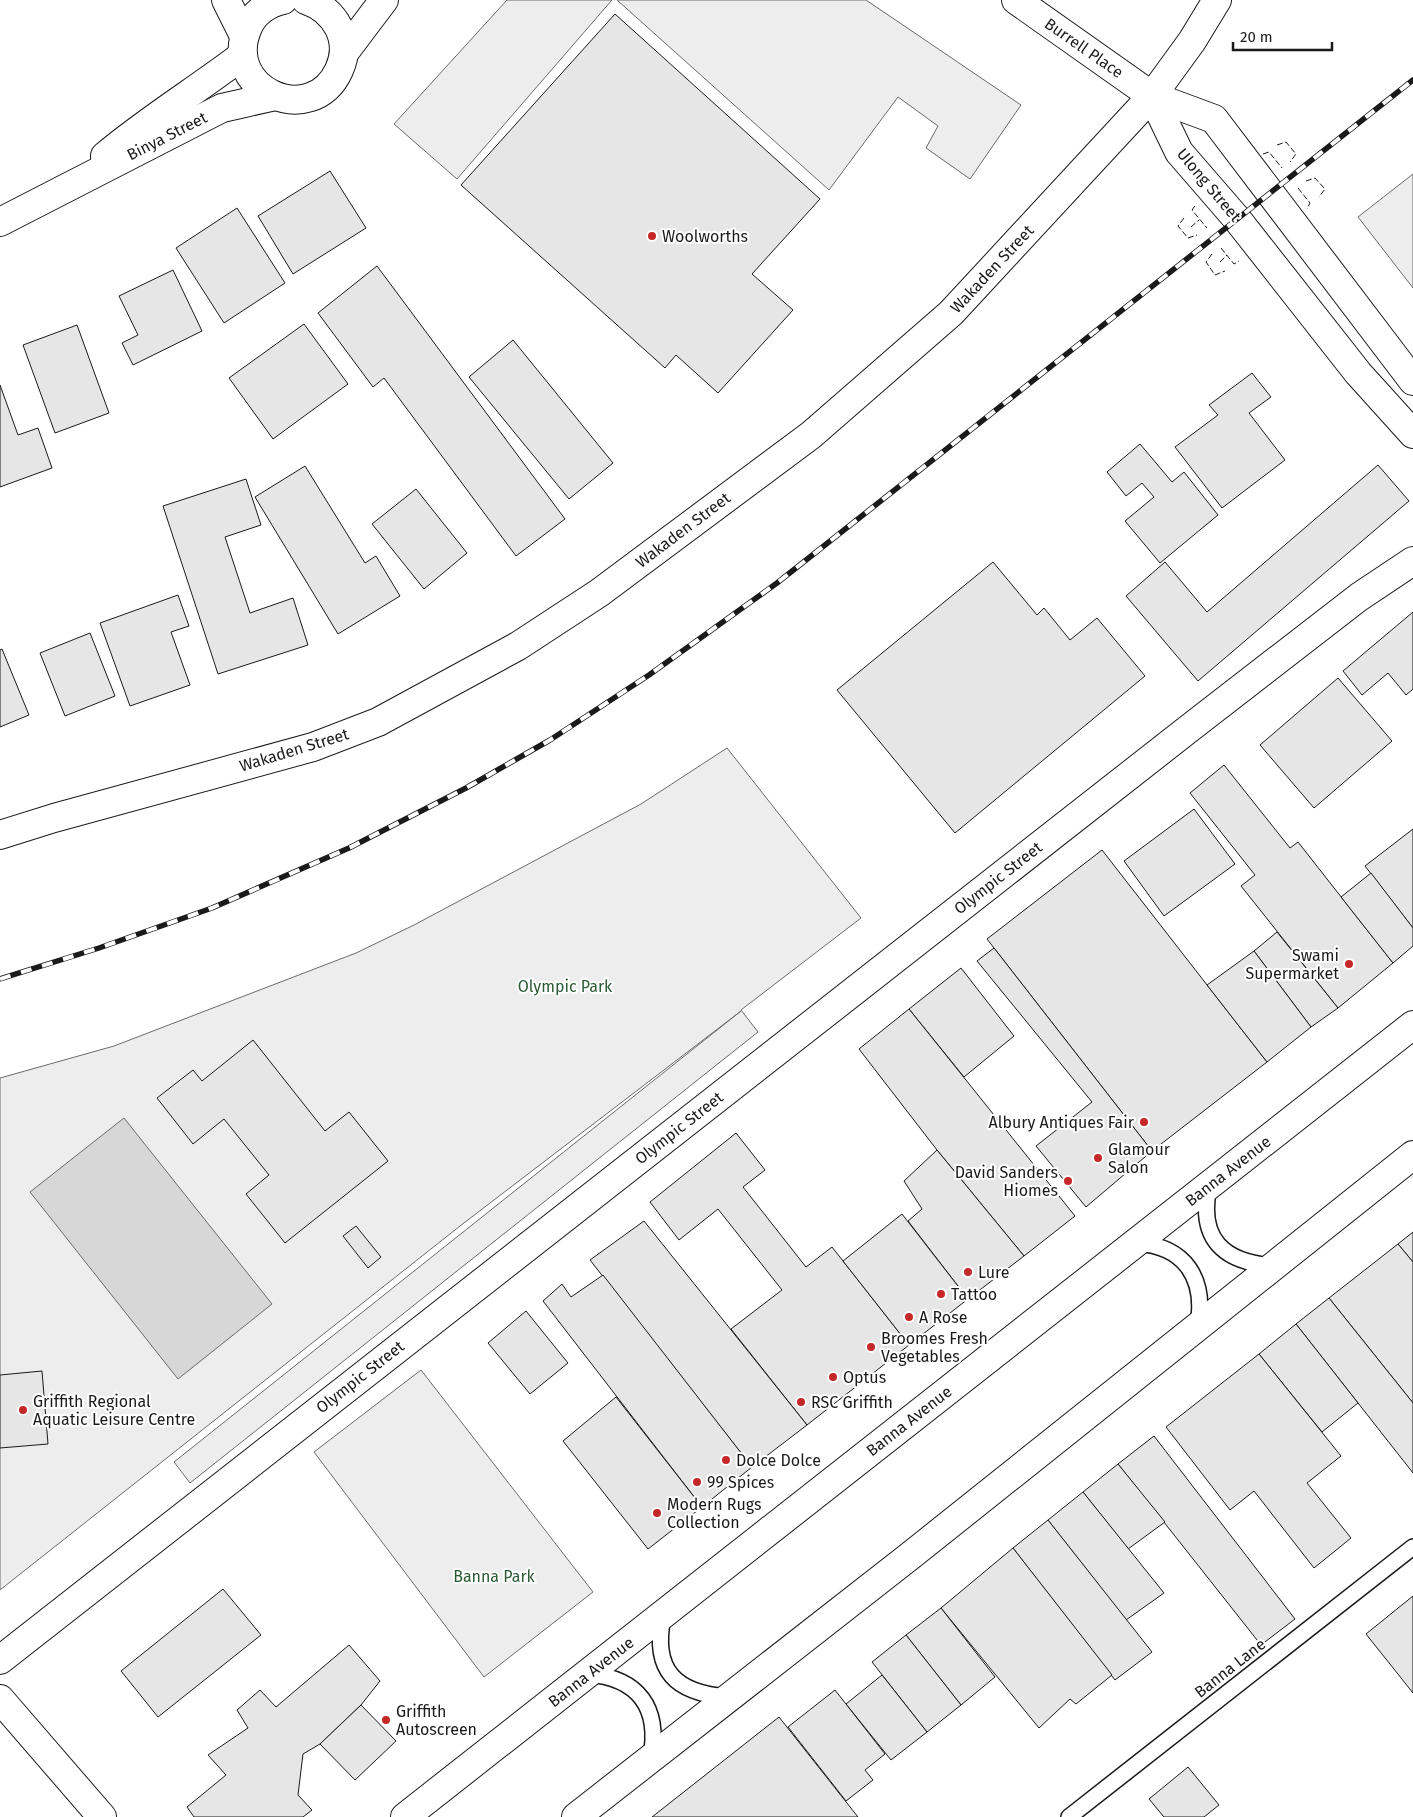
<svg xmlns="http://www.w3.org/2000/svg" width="1413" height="1817" font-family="'Fira Sans',sans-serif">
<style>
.built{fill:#ededed;stroke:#6a6a6a}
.water{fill:#d7d7d7;stroke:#6a6a6a}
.building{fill:#e6e6e6;stroke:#1a1a1a}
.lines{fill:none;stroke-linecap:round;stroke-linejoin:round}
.lane-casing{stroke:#1a1a1a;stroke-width:18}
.street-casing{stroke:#1a1a1a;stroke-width:30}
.secondary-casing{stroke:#1a1a1a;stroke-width:30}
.primary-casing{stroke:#1a1a1a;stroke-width:30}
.lane{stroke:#fff;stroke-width:15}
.street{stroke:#fff;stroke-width:28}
.secondary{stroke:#fff;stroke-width:28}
.primary{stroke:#fff;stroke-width:28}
.rail-casing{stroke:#1a1a1a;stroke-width:5.5}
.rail{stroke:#fff;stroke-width:4;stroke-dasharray:11;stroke-linecap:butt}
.fence{stroke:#1a1a1a;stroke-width:1;stroke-dasharray:6 2.5;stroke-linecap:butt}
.poi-dot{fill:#c62828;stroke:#fff;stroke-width:2}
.labels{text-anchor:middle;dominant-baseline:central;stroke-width:4;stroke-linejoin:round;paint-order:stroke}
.street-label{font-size:16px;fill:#1a1a1a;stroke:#fff}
.poi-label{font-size:16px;fill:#1a1a1a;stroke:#fff;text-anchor:start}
.park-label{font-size:16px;fill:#2b5a34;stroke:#fff}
</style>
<rect width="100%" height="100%" fill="#fff"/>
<g class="built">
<polygon points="507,0 612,0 457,179 394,124"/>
<polygon points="617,0 866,0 1021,105 970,179 926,148 938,126 898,97 829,190"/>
<polygon points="1413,174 1413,288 1358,217"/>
<polygon points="727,748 861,918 741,1010 758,1032 190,1483 174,1462 741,1011 460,1226 0,1590 0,1078 114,1046 356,953 414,925 641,804"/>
<polygon points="421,1370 593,1592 484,1677 314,1452"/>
</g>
<polygon class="water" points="124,1118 272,1304 178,1379 30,1192"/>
<g class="building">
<polygon points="615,14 820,199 752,274 793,310 718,393 676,355 665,368 461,185"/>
<polygon points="330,171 366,228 293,274 258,216"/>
<polygon points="237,208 285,283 224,323 176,248"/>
<polygon points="377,266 565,519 516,556 384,378 373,387 318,313"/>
<polygon points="173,270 202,331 133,365 122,343 138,335 119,296"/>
<polygon points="304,324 348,384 273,439 229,378"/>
<polygon points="77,325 109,413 55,433 23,345"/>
<polygon points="513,340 613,463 569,499 469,377"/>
<polygon points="1252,373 1271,397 1249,413 1285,460 1222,508 1175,447 1218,415 1209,405"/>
<polygon points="0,385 18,435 38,428 52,468 0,487"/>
<polygon points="1140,444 1172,482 1184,472 1218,515 1160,563 1125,521 1154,497 1142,483 1126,496 1107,472"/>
<polygon points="1378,465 1409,501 1198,681 1126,596 1165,562 1207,612"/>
<polygon points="305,466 365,563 376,556 400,596 338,634 255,497"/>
<polygon points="246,479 261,525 225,537 250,613 293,598 308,645 218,674 163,506"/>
<polygon points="416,489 467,553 424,589 372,524"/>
<polygon points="993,562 1037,615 1044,608 1070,640 1097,618 1145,676 955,833 837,690"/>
<polygon points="178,595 189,626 171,632 190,685 130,706 100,623"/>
<polygon points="1413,612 1413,689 1406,695 1388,673 1362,695 1343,671"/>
<polygon points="90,633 115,696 65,716 40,653"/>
<polygon points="2,649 29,715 0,727 0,650"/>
<polygon points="1338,678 1392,741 1314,808 1260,745"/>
<polygon points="1224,765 1290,848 1298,842 1393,963 1338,1008 1241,886 1255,875 1190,793"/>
<polygon points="1194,809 1235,864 1164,916 1124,861"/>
<polygon points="1413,829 1413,928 1365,866"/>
<polygon points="1102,850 1267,1062 1152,1151 987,939"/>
<polygon points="1371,873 1413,928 1413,946 1393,963 1341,897"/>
<polygon points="1277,932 1338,1008 1311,1027 1254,951"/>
<polygon points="994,948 1152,1151 1086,1207 1036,1146 1092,1102 977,961"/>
<polygon points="1254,951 1311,1027 1267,1062 1207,985"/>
<polygon points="961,968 1014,1036 964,1077 909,1009"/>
<polygon points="909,1009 1075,1216 1024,1256 937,1150 859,1049"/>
<polygon points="253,1040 325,1131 349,1112 388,1161 285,1243 246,1194 269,1175 224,1119 193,1144 157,1098 193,1070 202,1081"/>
<polygon points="736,1133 765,1170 743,1187 806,1267 832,1247 909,1345 807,1425 731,1329 782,1290 718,1209 679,1240 650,1202"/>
<polygon points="937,1150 1024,1256 968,1299 908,1221 922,1209 904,1181"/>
<polygon points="902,1214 968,1299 909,1345 843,1261"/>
<polygon points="644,1221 807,1425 752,1467 590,1260"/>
<polygon points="356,1226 381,1257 368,1268 343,1236"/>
<polygon points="1413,1232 1413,1262 1398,1244"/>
<polygon points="1398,1244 1413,1262 1413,1403 1329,1298"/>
<polygon points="603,1275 752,1467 702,1507 543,1301 562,1284 571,1297"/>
<polygon points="1329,1298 1413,1403 1413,1473 1296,1324"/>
<polygon points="526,1311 568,1363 530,1394 488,1343"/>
<polygon points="1296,1324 1358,1403 1322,1432 1259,1354"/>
<polygon points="1259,1354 1341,1456 1307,1483 1351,1538 1314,1568 1254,1491 1230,1510 1166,1427"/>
<polygon points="42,1371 48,1444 0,1448 0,1375"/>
<polygon points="616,1397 702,1507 648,1549 563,1441"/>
<polygon points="1154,1436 1295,1619 1261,1645 1118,1464"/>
<polygon points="1118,1464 1165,1522 1128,1549 1083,1492"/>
<polygon points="1083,1492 1164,1593 1126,1620 1048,1520"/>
<polygon points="1048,1520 1152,1652 1115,1680 1013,1548"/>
<polygon points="1013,1548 1112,1675 1076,1704 1070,1699 1039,1728 941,1608"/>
<polygon points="223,1589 261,1635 158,1717 121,1671"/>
<polygon points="1413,1596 1413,1693 1366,1634"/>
<polygon points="941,1608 995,1677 961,1705 906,1635"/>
<polygon points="906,1635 961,1705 927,1732 872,1662"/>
<polygon points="349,1645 380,1681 361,1705 320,1744 303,1754 298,1795 312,1810 303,1817 194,1817 187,1807 226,1775 208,1755 248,1728 237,1710 260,1690 276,1707"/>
<polygon points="882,1675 927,1732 891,1760 846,1704"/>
<polygon points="835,1690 885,1754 865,1770 873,1780 846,1801 788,1727"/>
<polygon points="361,1705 396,1741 355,1780 320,1744"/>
<polygon points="779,1717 858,1817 652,1817"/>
<polygon points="1188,1767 1219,1805 1204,1817 1164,1817 1149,1799"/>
</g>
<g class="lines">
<defs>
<g id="lane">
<path d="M1209 1186C1198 1239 1223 1262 1273 1266"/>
<path d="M1136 1243C1186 1246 1206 1279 1198 1326"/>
<path d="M663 1617C652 1671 676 1693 727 1697"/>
<path d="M588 1674C639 1678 660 1708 651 1757"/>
<polyline points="1069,1817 1413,1547"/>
</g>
<g id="street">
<polyline points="226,0 244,36"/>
<path d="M283 0C268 3 254 13 248 27 220 90 312 130 339 70 353 40 335 10 306 0"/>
<polyline points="1016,0 1152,96 1214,119 1413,381"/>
<polyline points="344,53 384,0"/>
<polyline points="1152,96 1179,152 1237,219 1358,373 1413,434"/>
<path d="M105 156C149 119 197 90 243 55"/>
<polyline points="0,222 222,108 275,96"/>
<polyline points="0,1660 1191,727 1359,597 1413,561"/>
<polyline points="0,1699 102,1817"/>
</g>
<polyline id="secondary" points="0,835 54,818 313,747 378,722 518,646 599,593 811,435 951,313 1152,96 1192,41 1217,0"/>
<g id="primary">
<path d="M405 1817C742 1554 1078 1290 1413 1025"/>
<polyline points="576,1817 910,1556 1413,1155"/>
</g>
</defs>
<use href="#lane" class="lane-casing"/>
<use href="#street" class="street-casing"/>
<use href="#secondary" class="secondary-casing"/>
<use href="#primary" class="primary-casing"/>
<use href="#lane" class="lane"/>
<use href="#street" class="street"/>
<use href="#secondary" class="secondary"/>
<use href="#primary" class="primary"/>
<defs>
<polyline id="rail" points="0,979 99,948 212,908 349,848 466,788 550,740 649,675 777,583 1413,80"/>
</defs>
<use href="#rail" class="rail-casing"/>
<use href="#rail" class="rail"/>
<g class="fence">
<polyline points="1277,145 1286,142 1296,154 1290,162"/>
<polyline points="1263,154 1269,152 1282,168"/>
<polyline points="1306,181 1315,178 1325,189 1319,197"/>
<polyline points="1298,188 1310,203 1307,209"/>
<polyline points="1195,206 1192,210 1207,228"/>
<polyline points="1184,218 1178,226 1188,238 1197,235"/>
<polyline points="1191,227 1199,220"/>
<polyline points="1221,248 1234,264 1239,261"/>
<polyline points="1212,254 1206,262 1215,275 1225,271"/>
<polyline points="1220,262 1227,255"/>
</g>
</g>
<g class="poi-dot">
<circle cx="652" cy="236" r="5"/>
<circle cx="1349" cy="964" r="5"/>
<circle cx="1144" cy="1122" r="5"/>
<circle cx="1098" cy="1158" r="5"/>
<circle cx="1068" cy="1181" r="5"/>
<circle cx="968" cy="1272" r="5"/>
<circle cx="941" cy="1294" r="5"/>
<circle cx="909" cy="1317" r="5"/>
<circle cx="871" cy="1347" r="5"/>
<circle cx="833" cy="1377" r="5"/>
<circle cx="801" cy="1402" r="5"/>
<circle cx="23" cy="1410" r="5"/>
<circle cx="726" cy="1460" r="5"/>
<circle cx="697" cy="1482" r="5"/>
<circle cx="657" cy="1513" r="5"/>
<circle cx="386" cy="1720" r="5"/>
</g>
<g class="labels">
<g class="street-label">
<text transform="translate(1084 48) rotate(35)">Burrell Place</text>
<text transform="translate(167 136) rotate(-27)">Binya Street</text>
<text transform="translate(1209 185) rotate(50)">Ulong Street</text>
<text transform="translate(992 269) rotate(-47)">Wakaden Street</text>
<text transform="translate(683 530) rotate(-37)">Wakaden Street</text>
<text transform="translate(294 750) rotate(-17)">Wakaden Street</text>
<text transform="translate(998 878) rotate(-38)">Olympic Street</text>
<text transform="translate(679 1128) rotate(-38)">Olympic Street</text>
<text transform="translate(1228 1171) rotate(-38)">Banna Avenue</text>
<text transform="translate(360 1377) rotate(-38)">Olympic Street</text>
<text transform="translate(909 1421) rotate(-38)">Banna Avenue</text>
<text transform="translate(1230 1668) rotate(-38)">Banna Lane</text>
<text transform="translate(591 1672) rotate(-38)">Banna Avenue</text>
</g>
<g class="poi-label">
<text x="662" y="236">Woolworths</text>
<text x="1339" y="955" text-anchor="end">Swami<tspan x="1339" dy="18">Supermarket</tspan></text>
<text x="1134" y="1122" text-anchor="end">Albury Antiques Fair</text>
<text x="1108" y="1149">Glamour<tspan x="1108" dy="18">Salon</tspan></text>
<text x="1058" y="1172" text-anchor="end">David Sanders<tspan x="1058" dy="18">Hiomes</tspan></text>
<text x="978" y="1272">Lure</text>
<text x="951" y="1294">Tattoo</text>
<text x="919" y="1317">A Rose</text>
<text x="881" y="1338">Broomes Fresh<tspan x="881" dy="18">Vegetables</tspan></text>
<text x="843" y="1377">Optus</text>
<text x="33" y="1401">Griffith Regional<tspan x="33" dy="18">Aquatic Leisure Centre</tspan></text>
<text x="811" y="1402">RSC Griffith</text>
<text x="736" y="1460">Dolce Dolce</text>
<text x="707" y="1482">99 Spices</text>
<text x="667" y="1504">Modern Rugs<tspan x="667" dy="18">Collection</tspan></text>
<text x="396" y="1711">Griffith<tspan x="396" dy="18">Autoscreen</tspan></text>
</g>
<g class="park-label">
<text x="565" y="986">Olympic Park</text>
<text x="494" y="1576">Banna Park</text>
</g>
</g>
<path d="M1233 42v8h99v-8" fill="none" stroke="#1a1a1a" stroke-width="2.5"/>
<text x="1240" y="42" font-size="15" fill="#1a1a1a" stroke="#ffffff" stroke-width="4" paint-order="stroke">20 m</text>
</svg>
